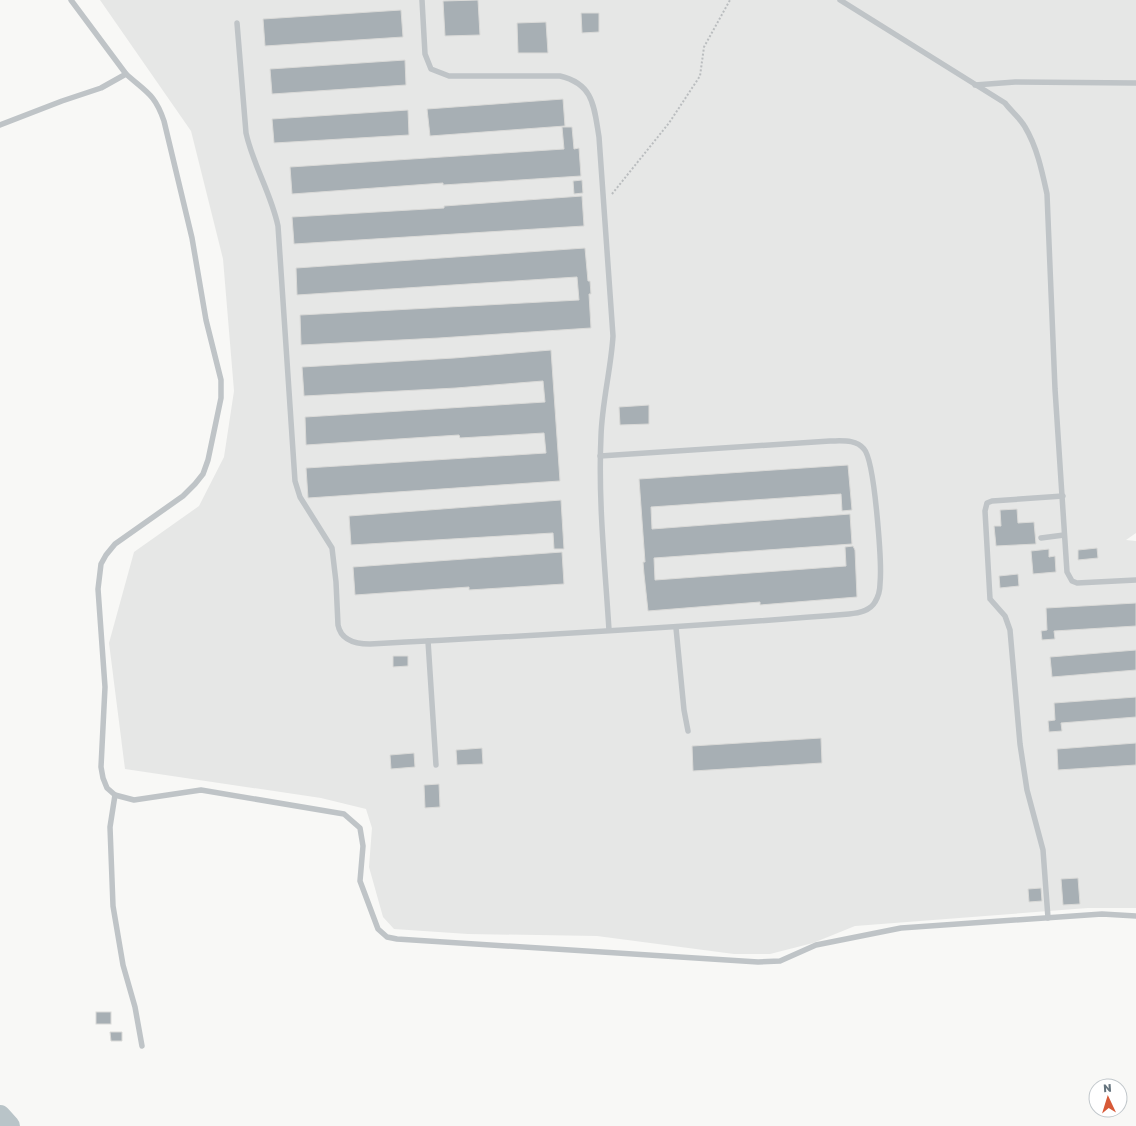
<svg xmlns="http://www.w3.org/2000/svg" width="1136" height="1126" font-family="'Golos Text',sans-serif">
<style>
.built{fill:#e6e7e6}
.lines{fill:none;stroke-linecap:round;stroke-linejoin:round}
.river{stroke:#b9c4c8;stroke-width:22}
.building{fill:#a7afb4;stroke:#dadad8}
.path{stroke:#babdbf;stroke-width:2;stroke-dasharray:2 2;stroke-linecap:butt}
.service{stroke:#bfc4c7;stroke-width:5.5}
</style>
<rect width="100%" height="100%" fill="#f8f8f6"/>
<polygon class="built" points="100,0 1136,0 1136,533 1126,540 1136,541 1136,908 1088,908 855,926 813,943 770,954 734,954 597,936 468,934 394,929 383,917 369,867 372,828 366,809 321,798 125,769 109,643 134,552 199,506 224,457 234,391 223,259 191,131"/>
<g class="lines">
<polyline class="river" points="0,1116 9,1126"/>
</g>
<g class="building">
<polygon points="478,0 480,35 445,36 443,1"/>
<polygon points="401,10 403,37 265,46 263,19"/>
<polygon points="581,13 599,13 599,32 582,33"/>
<polygon points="546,22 548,53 518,53 517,23"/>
<polygon points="405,60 406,85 272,94 270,69"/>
<polygon points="563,99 565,126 430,136 427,109"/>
<polygon points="408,110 409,135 274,143 272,119"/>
<polygon points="562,127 572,127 574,149 579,148 581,176 443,185 443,183 292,194 290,167 564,149"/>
<polygon points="582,180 583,193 574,194 573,181"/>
<polygon points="582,196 584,226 294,244 292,217 444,208 444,206"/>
<polygon points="585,248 588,281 590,281 591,294 589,294 591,328 439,338 301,345 300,315 579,300 577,277 297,295 296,268"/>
<polygon points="551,350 560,481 308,498 306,468 546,453 544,433 460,438 459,435 306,445 305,417 545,402 543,381 456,388 304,396 302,367 454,358"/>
<polygon points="649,405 649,424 620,425 619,407"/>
<polygon points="848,465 852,510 842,511 841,494 651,507 652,529 850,514 852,544 654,558 655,580 846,566 845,547 853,546 855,550 857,597 760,605 760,602 648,611 644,574 643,562 645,562 639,479"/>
<polygon points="561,500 564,549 554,549 553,533 351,545 349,516"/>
<polygon points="1017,509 1018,523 1034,522 1036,544 996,546 994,526 1001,526 1000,510"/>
<polygon points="1097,548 1098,558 1078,560 1078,550"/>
<polygon points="1049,549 1049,557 1055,556 1056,572 1033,574 1031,551"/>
<polygon points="562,552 564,584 469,590 469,587 355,595 353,567"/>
<polygon points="1018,574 1019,586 1000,588 999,576"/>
<polygon points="1136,603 1136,626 1054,631 1055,639 1042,640 1041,631 1047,630 1046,608"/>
<polygon points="1136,650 1136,670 1052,677 1050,657"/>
<polygon points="393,656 408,656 408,666 393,667"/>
<polygon points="1136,697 1136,717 1061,723 1062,731 1049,732 1048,721 1055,720 1054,703"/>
<polygon points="821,738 822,763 693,771 692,746"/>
<polygon points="1136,743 1136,765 1058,770 1057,749"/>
<polygon points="482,748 483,764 457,765 456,750"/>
<polygon points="414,753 415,767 391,769 390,755"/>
<polygon points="439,784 440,807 425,808 424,785"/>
<polygon points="1078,878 1080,904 1063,905 1061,879"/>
<polygon points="1041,888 1042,901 1029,902 1028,889"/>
<rect x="96" y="1012" width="15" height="12"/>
<polygon points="110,1032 122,1032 122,1041 111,1041"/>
</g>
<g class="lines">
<polyline class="path" points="612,194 669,123 700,76 704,47 730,0"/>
<g class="service">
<path d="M422 0 425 54 431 69 449 76H560C594 84 594 107 599 137L613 336C611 369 602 402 601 436 598 500 605 566 609 630"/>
<path d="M840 0 1005 103C1011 111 1020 118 1025 127 1037 147 1042 171 1047 194L1055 389 1067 572 1072 581 1077 583 1136 580"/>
<path d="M237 23 246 133C253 165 271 193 278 226L295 481 300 497 332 548 336 582 338 625C341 641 356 644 370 644 530 636 689 627 849 614 859 613 870 611 875 602 878 597 880 590 880 584 882 565 875 461 864 449 856 439 842 441 830 441L600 456"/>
<path d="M126 74C146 92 155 94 164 121L192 238 206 320 221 380V398L208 460 203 474 195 484 183 496 115 544 106 555 101 564 98 589 105 687 101 767 103 778 107 788 115 795 134 800 201 790 344 814 360 828 363 846 360 881 378 929 387 937 397 939 758 962 780 961 816 945 901 928 1102 914 1136 916"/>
<polyline points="975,85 1015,82 1136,83"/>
<polyline points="0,125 62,101 101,88 126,74 71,0"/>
<polyline points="1041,538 1064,535"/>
<polyline points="676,628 684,710 688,731"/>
<polyline points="428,641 436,765"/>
<polyline points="115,795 110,827 113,906 123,965 135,1007 142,1046"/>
<polyline points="1048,918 1043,850 1027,790 1020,744 1010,630 1005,616 990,599 985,511 987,503 992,501 1063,496"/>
</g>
</g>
<g transform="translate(1108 1098) rotate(356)"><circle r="19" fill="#ffffff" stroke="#c1c7cb"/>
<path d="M0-3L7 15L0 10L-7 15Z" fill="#d75937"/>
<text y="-6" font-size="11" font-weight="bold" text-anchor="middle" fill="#65747e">N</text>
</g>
</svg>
